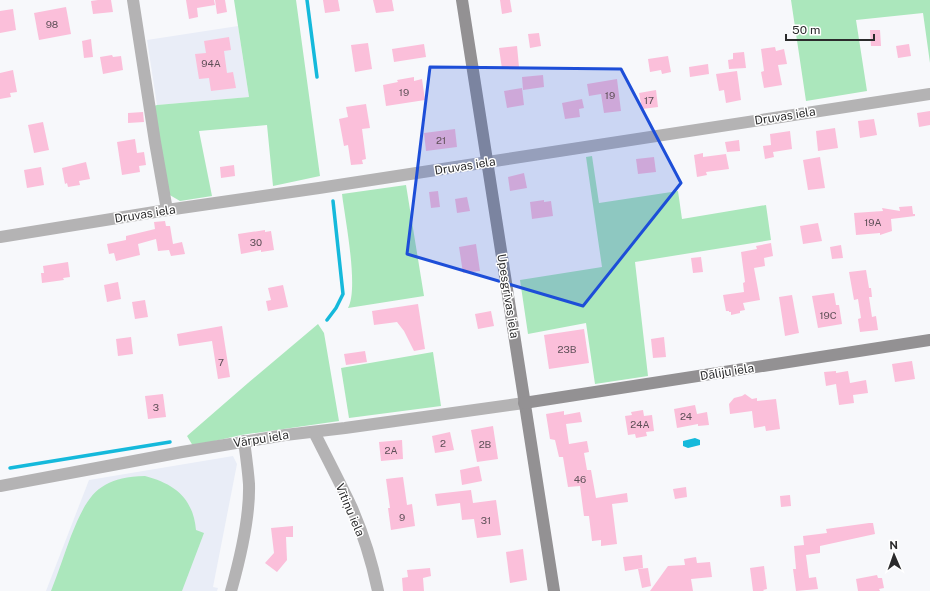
<svg xmlns="http://www.w3.org/2000/svg" width="930" height="591" font-family="'Public Sans',sans-serif">
<style>
.built{fill:#e9edf7}
.green{fill:#abe7bc}
.water{fill:#15b9db}
.lines{fill:none;stroke-linecap:round;stroke-linejoin:round}
.stream{stroke:#15b9db;stroke-width:3.5}
.building{fill:#fbbfda}
.street{stroke:#b4b3b4;stroke-width:12}
.secondary{stroke:#939193;stroke-width:12}
.marked{fill:#1d4ed8;fill-opacity:0.2;stroke:#1d4ed8;stroke-width:3;stroke-linejoin:round}
.labels{text-anchor:middle;dominant-baseline:central;stroke-width:3;stroke-linejoin:round;paint-order:stroke}
.number-label{font-size:10px;fill:#5f5058}
.street-label{font-size:12px;fill:#2b2b2c;stroke:#fff}
</style>
<rect width="100%" height="100%" fill="#f7f8fb"/>
<g class="built">
<polygon points="238,26 249,97 157,105 147,40"/>
<polygon points="233,456 237,464 213,587 218,588 217,591 46,591 89,480"/>
</g>
<g class="green">
<polygon points="234,0 296,0 320,176 273,186 267,125 199,131 212,196 180,201 168,194 154,106 157,105 249,97"/>
<polygon points="791,0 930,0 930,63 923,13 856,20 867,91 806,101"/>
<polygon points="592,156 599,203 678,191 682,219 766,205 771,240 635,262 648,376 595,384 586,323 528,334 520,280 602,267 586,157"/>
<path d="M406 185 424 296 348 308C359 288 345 219 342 194Z"/>
<polygon points="318,324 324,333 339,421 241,435 193,446 187,436 248,383"/>
<polygon points="433,352 441,406 349,418 341,368"/>
<path d="M145 476C175 484 193 498 196 530L204 533 182 591H51C58 573 64 555 71 536 87 496 98 477 145 476Z"/>
</g>
<polygon class="water" points="695,438 700,440 700,445 688,448 683,446 683,441"/>
<g class="lines">
<g class="stream">
<polyline points="307,0 317,77"/>
<polyline points="327,320 336,308 343,294 333,201"/>
<polyline points="10,468 170,442"/>
</g>
</g>
<g class="building">
<polygon points="98,0 111,0 113,12 93,14 91,1"/>
<polygon points="186,0 214,0 215,5 197,8 198,17 189,19"/>
<polygon points="215,0 225,0 227,12 217,14"/>
<polygon points="323,0 338,0 340,11 325,13"/>
<polygon points="373,0 392,0 394,11 376,13"/>
<polygon points="500,0 510,0 512,12 502,14"/>
<polygon points="66,7 71,34 39,40 34,13"/>
<polygon points="13,9 16,30 0,33 0,11"/>
<polygon points="870,30 880,30 881,46 871,46"/>
<polygon points="539,33 541,46 530,48 528,34"/>
<polygon points="229,37 231,50 224,51 227,73 233,72 236,88 211,91 209,78 199,79 195,54 206,53 204,41"/>
<polygon points="91,39 93,57 84,58 82,41"/>
<polygon points="368,43 372,69 355,72 351,45"/>
<polygon points="424,44 426,57 394,62 392,49"/>
<polygon points="909,44 911,56 898,58 896,46"/>
<polygon points="517,46 519,67 502,69 499,48"/>
<polygon points="775,47 776,51 784,49 787,64 778,65 782,85 764,88 761,72 764,71 761,49"/>
<polygon points="744,52 746,68 729,69 728,60 733,59 733,53"/>
<polygon points="112,55 113,57 121,56 123,70 103,74 100,57"/>
<polygon points="668,56 671,72 662,74 661,70 650,72 648,59"/>
<polygon points="708,64 709,74 690,77 689,67"/>
<polygon points="13,70 17,92 10,93 11,97 0,99 0,73"/>
<polygon points="737,71 741,100 726,103 724,90 719,91 716,74"/>
<polygon points="543,75 544,87 523,90 522,77"/>
<polygon points="414,77 414,81 422,79 425,100 386,106 383,85 398,82 397,80"/>
<polygon points="617,79 621,111 604,113 601,94 589,96 587,84"/>
<polygon points="522,88 524,105 507,108 504,91"/>
<polygon points="656,90 658,107 642,109 639,93"/>
<polygon points="582,99 584,108 579,109 580,117 565,119 562,103"/>
<polygon points="366,104 370,128 362,129 366,159 362,160 363,164 351,165 348,145 344,146 339,119 348,117 346,107"/>
<polygon points="930,111 930,125 919,127 917,113"/>
<polygon points="143,112 144,122 128,123 128,113"/>
<polygon points="874,119 877,135 860,138 858,121"/>
<polygon points="43,122 49,150 34,153 28,125"/>
<polygon points="835,128 838,148 818,151 816,131"/>
<polygon points="455,129 457,147 426,151 424,133"/>
<polygon points="790,131 792,149 773,152 774,157 765,159 763,146 771,145 770,134"/>
<polygon points="135,139 137,153 144,152 146,165 139,166 140,172 122,175 117,142"/>
<polygon points="739,140 740,151 727,152 725,142"/>
<polygon points="703,153 703,157 726,154 729,169 706,172 707,175 697,177 694,155"/>
<polygon points="654,157 656,172 638,174 636,159"/>
<polygon points="820,157 825,188 808,190 803,160"/>
<polygon points="86,162 90,179 79,181 80,185 68,187 67,183 65,184 62,168"/>
<polygon points="234,165 235,176 221,178 220,167"/>
<polygon points="41,167 44,185 27,188 24,170"/>
<polygon points="524,173 527,188 510,191 508,177"/>
<polygon points="438,191 440,207 431,208 429,192"/>
<polygon points="467,197 470,211 457,213 455,199"/>
<polygon points="544,200 544,202 551,201 553,216 532,219 530,202"/>
<polygon points="912,206 913,214 915,214 915,216 891,219 892,231 880,235 880,233 856,235 854,213 883,211 882,208 900,211 899,207"/>
<polygon points="165,221 166,226 170,226 173,244 182,242 185,254 171,256 169,250 158,251 156,239 138,244 140,255 116,261 114,253 109,254 107,244 126,240 126,236 155,229 154,222"/>
<polygon points="818,223 822,241 803,244 800,226"/>
<polygon points="265,230 265,232 271,231 274,250 261,252 261,250 241,254 238,234"/>
<polygon points="771,243 773,256 764,258 765,266 754,268 760,300 743,303 745,310 740,311 740,313 731,315 731,312 729,312 729,311 726,311 723,295 744,292 743,283 745,282 741,252 757,249 756,246"/>
<polygon points="476,244 480,271 463,273 459,247"/>
<polygon points="841,245 843,258 832,259 830,247"/>
<polygon points="701,257 703,272 693,273 691,258"/>
<polygon points="68,262 70,277 63,278 64,280 42,283 41,273 44,273 43,266"/>
<polygon points="866,270 869,288 871,288 872,297 869,297 872,317 876,316 878,330 860,332 858,319 861,318 858,299 854,300 849,272"/>
<polygon points="118,282 121,299 107,302 104,285"/>
<polygon points="283,285 288,307 268,311 266,301 271,300 268,288"/>
<polygon points="834,293 836,305 839,305 842,324 818,328 812,296"/>
<polygon points="792,295 799,333 785,336 779,297"/>
<polygon points="145,300 148,317 135,319 132,302"/>
<polygon points="418,304 425,349 414,351 404,331 397,322 374,325 372,311"/>
<polygon points="491,311 494,326 478,329 475,314"/>
<polygon points="222,326 230,377 218,379 212,341 179,346 177,334"/>
<polygon points="584,329 589,363 549,369 544,335"/>
<polygon points="131,337 133,354 118,356 116,339"/>
<polygon points="664,337 666,357 653,358 651,339"/>
<polygon points="365,351 367,362 346,365 344,354"/>
<polygon points="912,361 915,379 895,382 892,364"/>
<polygon points="836,371 836,373 848,371 850,383 866,380 868,393 853,395 854,403 839,405 836,384 826,386 824,372"/>
<polygon points="163,394 166,417 148,419 145,396"/>
<polygon points="745,394 752,399 757,398 757,401 776,399 780,429 766,431 765,426 754,428 752,411 730,414 729,404 734,398 742,396"/>
<polygon points="695,405 697,414 707,412 709,425 698,426 698,424 677,428 674,409"/>
<polygon points="643,410 644,416 652,415 654,431 646,432 647,436 636,438 635,434 628,435 625,416 632,415 631,412"/>
<polygon points="564,411 564,415 580,412 582,422 566,424 569,444 587,441 589,452 584,453 587,470 591,470 596,498 627,493 628,502 612,504 617,544 601,546 601,540 592,541 589,516 584,516 580,486 568,487 563,457 559,457 555,440 550,439 546,414"/>
<polygon points="493,426 498,459 477,462 471,430"/>
<polygon points="450,432 454,450 435,453 432,436"/>
<polygon points="402,440 403,459 381,461 379,442"/>
<polygon points="479,466 482,481 462,485 460,470"/>
<polygon points="403,477 407,505 412,504 415,526 391,530 388,508 390,508 386,479"/>
<polygon points="686,487 687,497 675,499 673,489"/>
<polygon points="471,490 473,503 496,500 501,535 477,538 474,519 462,520 460,503 437,506 435,494"/>
<polygon points="790,495 791,506 781,507 780,496"/>
<polygon points="869,523 873,523 875,534 820,546 820,553 806,555 809,578 816,577 818,589 796,591 793,569 796,569 794,546 804,545 803,536 827,533 826,529"/>
<polygon points="293,526 293,537 286,537 287,560 277,572 265,563 274,553 271,528"/>
<polygon points="523,549 527,580 510,583 506,552"/>
<polygon points="642,555 643,568 625,571 623,557"/>
<polygon points="696,557 697,563 710,562 712,577 691,579 693,591 650,591 668,566 685,565 684,559"/>
<polygon points="764,566 767,589 763,590 764,591 753,591 750,568"/>
<polygon points="430,568 431,576 423,578 424,591 403,591 402,578 408,577 407,570"/>
<polygon points="648,568 651,586 642,588 638,569"/>
<polygon points="877,575 878,578 882,578 884,588 879,589 880,591 858,591 856,579"/>
</g>
<g class="lines">
<g class="street">
<polyline points="133,0 155,142 167,210"/>
<polyline points="0,237 167,210 319,188 930,94"/>
<path d="M314 432C326 456 339 481 351 506 363 533 372 562 378 591"/>
<polyline points="0,486 182,452 285,435 345,428 524,403"/>
<path d="M231 591C240 559 250 517 249 484 248 470 246 456 244 441"/>
</g>
<g class="secondary">
<polyline points="462,0 554,591"/>
<polyline points="524,403 930,340"/>
</g>
</g>
<path class="marked" d="M430 67 621 69 681 183 583 306 407 254Z"/>
<g class="labels">
<g class="number-label">
<text x="52" y="24">98</text>
<text x="211" y="63">94A</text>
<text x="404" y="92">19</text>
<text x="610" y="95">19</text>
<text x="649" y="100">17</text>
<text x="441" y="140">21</text>
<text x="873" y="222">19A</text>
<text x="256" y="242">30</text>
<text x="828" y="315">19C</text>
<text x="567" y="349">23B</text>
<text x="221" y="362">7</text>
<text x="156" y="407">3</text>
<text x="686" y="416">24</text>
<text x="640" y="424">24A</text>
<text x="443" y="443">2</text>
<text x="485" y="444">2B</text>
<text x="391" y="450">2A</text>
<text x="580" y="479">46</text>
<text x="402" y="517">9</text>
<text x="486" y="520">31</text>
</g>
<g class="street-label">
<text transform="translate(785 116) rotate(-9)">Druvas iela</text>
<text transform="translate(465 166) rotate(-9)">Druvas iela</text>
<text transform="translate(145 214) rotate(-9)">Druvas iela</text>
<text transform="translate(508 296) rotate(81)">Upesgrīvas iela</text>
<text transform="translate(727 372) rotate(-9)">Dāliju iela</text>
<text transform="translate(261 439) rotate(-9)">Vārpu iela</text>
<text transform="translate(350 510) rotate(67)">Vītiņu iela</text>
</g>
</g>
<g transform="translate(894 555) rotate(358)" stroke="#ffffff" stroke-width="3" paint-order="stroke">
<path d="M0-3L7 15L0 10L-7 15Z" fill="#2b2b2c"/>
<text y="-6" font-size="11" font-weight="bold" text-anchor="middle" fill="#2b2b2c">N</text>
</g>
<path d="M786 34v6h88v-6" fill="none" stroke="#2b2b2c" stroke-width="2"/>
<text x="792" y="34" font-size="12" fill="#2b2b2c" stroke="#ffffff" stroke-width="3" paint-order="stroke">50 m</text>
</svg>
